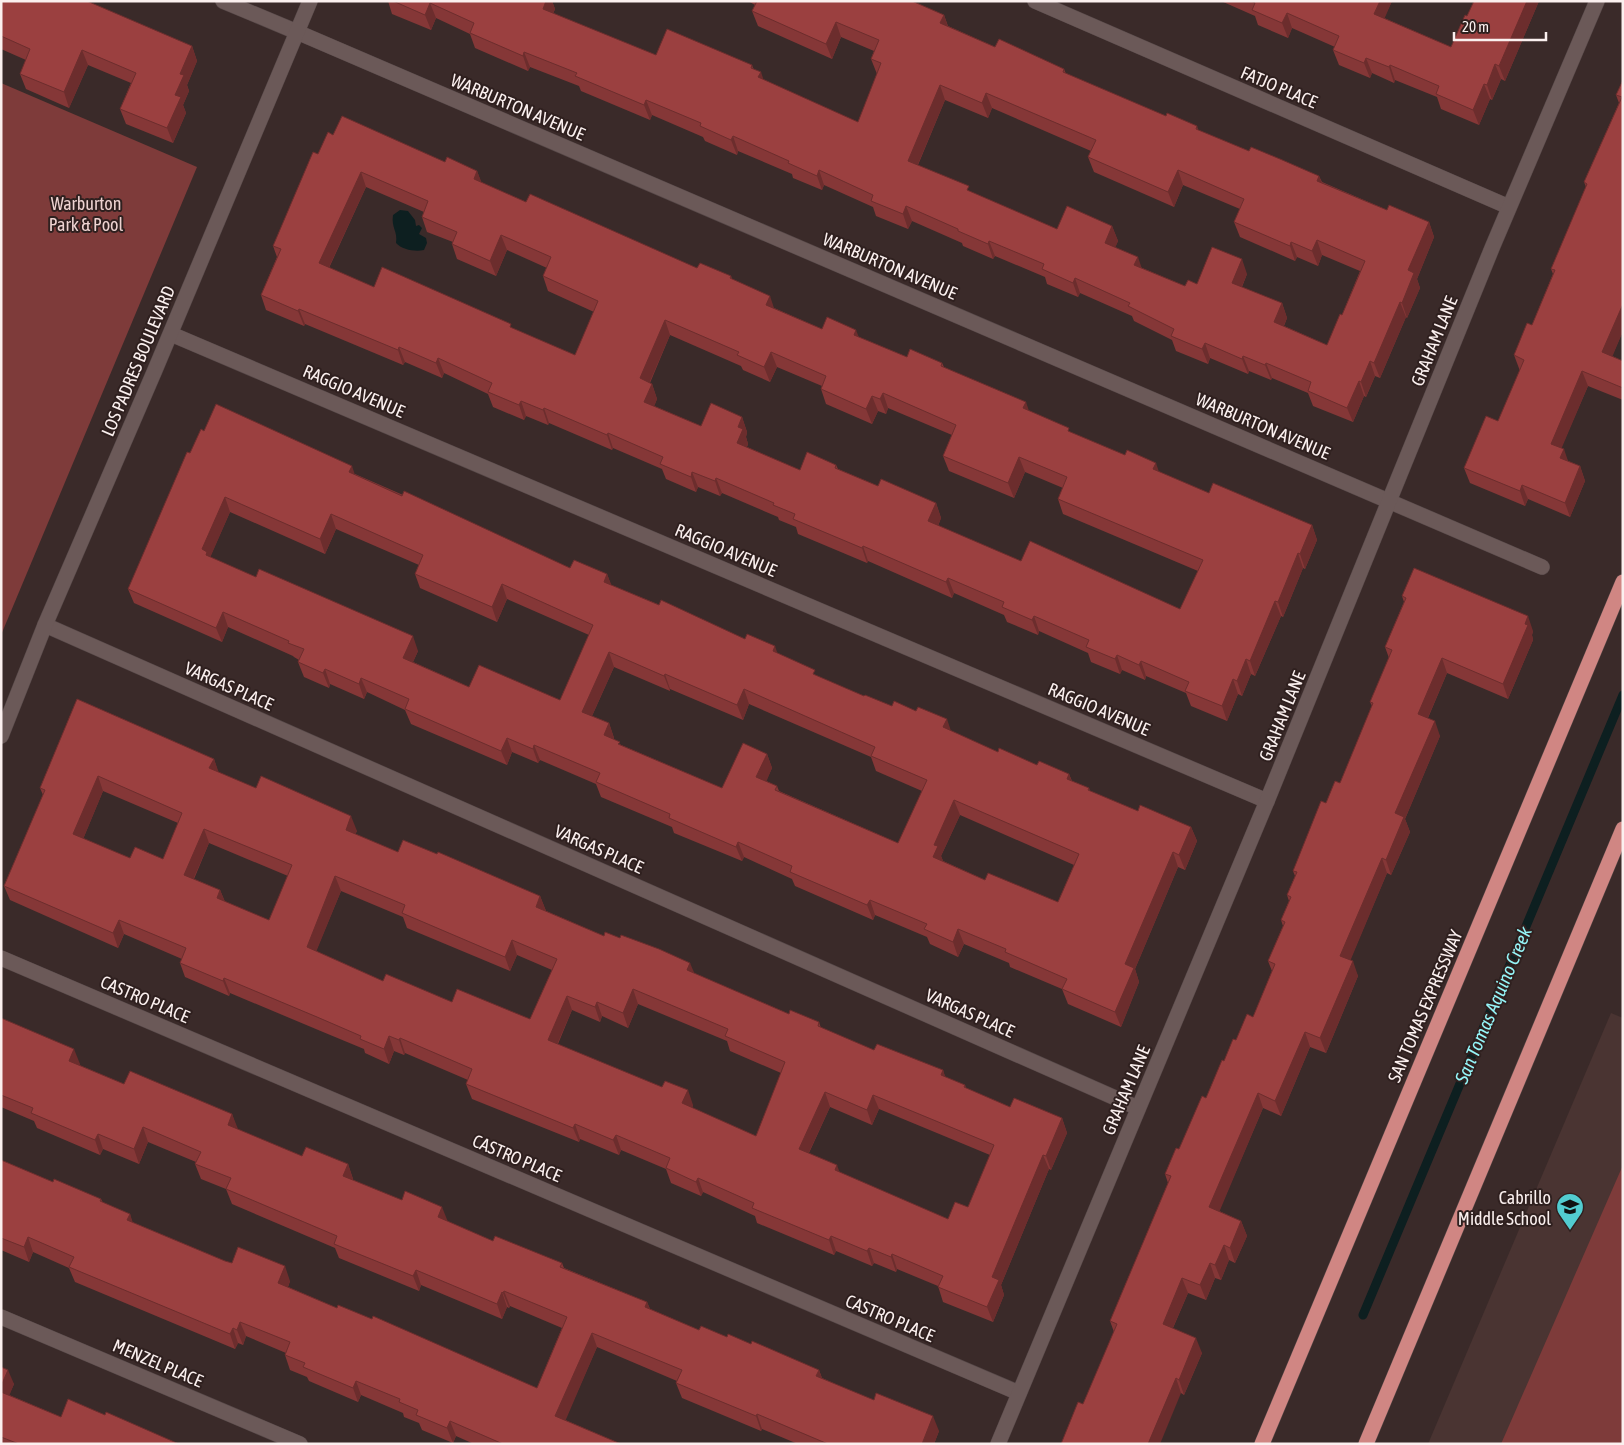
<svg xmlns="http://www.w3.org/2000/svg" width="1624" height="1445" font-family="'Asap Condensed',sans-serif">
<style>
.built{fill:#4a3432}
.green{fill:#7e3b3a}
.water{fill:#0d1f20}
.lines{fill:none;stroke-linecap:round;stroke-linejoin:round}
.stream{stroke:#0d1f20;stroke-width:9}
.minor-casing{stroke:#554747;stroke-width:16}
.tertiary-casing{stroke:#554747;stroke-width:16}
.trunk-casing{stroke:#554747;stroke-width:16}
.minor{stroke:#6b5958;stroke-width:15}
.tertiary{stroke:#6b5958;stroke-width:15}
.trunk{stroke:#d08683;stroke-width:15}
.wall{fill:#853737;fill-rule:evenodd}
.shaded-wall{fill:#6c2d2d}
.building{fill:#9b4040;stroke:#6c2d2d;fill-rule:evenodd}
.labels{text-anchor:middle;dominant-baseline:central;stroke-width:4;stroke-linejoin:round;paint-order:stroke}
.street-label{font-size:18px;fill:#fbf0ef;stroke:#2f201f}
.park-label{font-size:18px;fill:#eed3d1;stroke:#2f201f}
.poi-label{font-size:18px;fill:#fbf0ef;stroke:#2f201f;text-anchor:end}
.water-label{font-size:19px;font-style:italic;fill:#96f6f9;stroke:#2f201f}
</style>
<rect width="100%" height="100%" fill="#3a2a29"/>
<polygon class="built" points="1611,1013 1623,1018 1623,1444 1428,1444"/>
<g class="green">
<polygon points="1,83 197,167 1,635"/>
<polygon points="1623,1165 1623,1444 1501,1444"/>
</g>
<path class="water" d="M400 210 408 211 415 220 416 226 419 225 422 228 419 234 426 238 427 243 424 250C416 252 402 250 396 243 398 231 391 228 393 215Z"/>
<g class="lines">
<polyline class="stream" points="1363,1315 1623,695"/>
<defs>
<g id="minor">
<polyline points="1035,1 1509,207"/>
<polyline points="297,32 1542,567"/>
<polyline points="171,334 1267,801"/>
<polyline points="45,625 1138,1108"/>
<polyline points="1,958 1019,1393"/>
<polyline points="1,1317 300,1444"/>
<polyline points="998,1444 1267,801 1492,248 1597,1"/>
</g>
<g id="tertiary">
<polyline points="223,1 297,32"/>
<polyline points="1,736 45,625 155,370 310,1"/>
</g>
<g id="trunk">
<polyline points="1262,1444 1623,582"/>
<polyline points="1366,1444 1623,829"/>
</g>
</defs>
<use href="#minor" class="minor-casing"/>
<use href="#tertiary" class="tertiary-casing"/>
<use href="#trunk" class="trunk-casing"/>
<use href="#minor" class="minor"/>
<use href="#tertiary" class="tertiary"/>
<use href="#trunk" class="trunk"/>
</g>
<g class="wall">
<polygon points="1,1 192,46 197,61 187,85 189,91 183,105 186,113 173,143 126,124 120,109 131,83 88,65 69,108 26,89 20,74 26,60 1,49"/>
<path d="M388 1H552L555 9 553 14 656 55 752 65 753 68 763 80 858 122 877 74 871 59 874 51 841 37 832 59 758 26 752 11 755 5 748 1H912L944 15 948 26 995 47 1064 69 1066 74 1166 116 1197 126 1198 130 1249 151 1319 176 1322 182 1387 210 1429 222 1434 237 1417 279 1420 288 1407 318 1406 317 1380 378 1375 376 1366 397 1364 396 1353 422 1313 406 1308 393 1272 378 1271 380 1249 371 1248 374 1210 358 1208 364 1176 351 1172 340 1134 321 1132 316 1080 293 1078 297 1047 284 1045 277 995 256 993 259 963 246 962 243 912 221 908 229 876 216 873 207 824 185 822 190 793 178 792 174 738 151 737 155 705 141 703 137 652 115 650 120 581 91 579 86 530 67 528 71 475 48 470 34 436 18 431 30 392 14ZM945 100 988 118 992 108 1091 151 1088 157 1094 172 1174 207 1183 185 1240 209 1234 222 1240 237 1295 261 1297 257 1318 266 1322 255 1360 271 1342 315 1327 345 1284 326 1287 318 1282 303 1242 287 1247 274 1185 286 1142 268 1115 247 1118 241 1112 226 1057 229 971 192 918 165Z"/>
<polygon points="1221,1 1392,1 1384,18 1451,47 1467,16 1474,1 1539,1 1505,81 1501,79 1492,100 1490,99 1479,125 1441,109 1437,97 1395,80 1394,83 1372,73 1370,78 1339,65 1333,50 1335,47 1292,28 1288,38 1258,25 1255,16"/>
<polygon points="1623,80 1623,331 1612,356 1623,361 1623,400 1588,386 1561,448 1568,461 1580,466 1585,481 1570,517 1528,499 1525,506 1470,483 1464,468 1498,421 1520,371 1514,355 1532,325 1553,274 1551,269 1586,187 1584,182 1619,103 1616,95"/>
<path d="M333 135 445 162 477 171 481 182 526 202 697 268 731 276 732 279 774 308 822 329 859 337 907 357 942 363 944 367 1070 432 1159 472 1209 493 1312 525 1317 540 1305 569 1303 568 1283 617 1281 616 1255 676 1251 674 1242 696 1238 694 1227 721 1191 706 1186 693 1146 676 1145 680 1122 670 1120 674 1091 662 1088 653 1039 631 1038 635 1007 622 1004 615 954 593 952 598 868 561 867 563 798 534 796 527 779 520 778 517 722 493 720 496 698 487 696 492 666 479 662 469 613 448 612 450 549 423 548 425 526 416 524 420 493 407 488 394 444 373 442 378 405 362 403 365 305 324 304 326 266 310 261 295 277 257 273 246 318 154ZM366 187 424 212 422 217 427 232 453 242 452 244 457 259 496 276 507 250 547 268 543 276 548 291 594 312 575 355 512 328 374 287 329 268ZM670 335 741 366 743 370 770 382 777 367 822 386 821 389 826 404 872 424 878 411 886 414 888 408 952 435 943 456 949 471 1014 498 1025 472 1063 488 1058 499 1063 514 1198 571 1180 609 1021 561 938 526 941 518 936 503 878 486 838 469 836 465 800 470 747 447 748 444 746 437 747 432 742 417 701 426 654 406 657 399 652 384 650 383Z"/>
<path d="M190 453 355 474 570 568 607 574 611 585 777 653 817 676 864 696 951 731 998 752 1037 765 1069 774 1072 781 1089 788 1090 791 1138 811 1191 827 1197 841 1185 870 1178 867 1135 969 1139 982 1121 1027 1068 1004 1062 989 1010 967 1009 963 964 944 958 957 930 944 927 937 875 915 873 920 795 886 792 879 744 857 742 861 674 833 672 827 601 797 596 784 540 760 538 763 512 752 507 765 411 724 405 710 367 692 364 699 330 684 329 688 304 677 298 662 299 660 294 657 293 656 228 627 222 642 134 603 128 589ZM230 512 325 554 336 529 419 565 415 574 420 588 497 622 507 599 589 635 560 700 469 687 413 662 418 651 210 557ZM614 667 670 691V689L743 720 749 704 871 757 876 771 922 791 898 843 779 791 777 786 766 781 772 768 767 754 722 788 621 745 614 739V738L609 723 592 716ZM960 815 1074 865 1058 902 985 880 943 861 941 856Z"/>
<polygon points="1402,596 1533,631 1532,635 1533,640 1508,699 1447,673 1428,718 1440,736 1405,819 1410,832 1391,875 1387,873 1350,960 1358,976 1326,1053 1310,1047 1281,1116 1263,1108 1219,1211 1241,1221 1247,1236 1235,1263 1229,1260 1221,1280 1215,1278 1206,1300 1188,1293 1173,1328 1202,1353 1184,1395 1181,1393 1083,1404 1114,1332 1110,1321 1168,1183 1165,1174 1179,1149 1206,1098 1224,1061 1236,1040 1253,1017 1272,971 1268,961 1283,926 1281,920 1289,901 1287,895 1295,876 1293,871 1326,803 1340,783 1372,706 1370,702 1389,658 1385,647 1404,602"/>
<path d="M77 699 214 759 218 772 357 831 355 834 398 852 437 854 540 896 546 911 604 936 694 973 789 1014 819 1022 821 1028 874 1050 943 1070 945 1077 965 1085 966 1088 1010 1107 1062 1118 1067 1133 1051 1170 1049 1169 1001 1285 1004 1295 993 1322 943 1302 938 1286 897 1269 896 1272 874 1263 872 1266 836 1251 834 1255 757 1223 755 1216 703 1192 701 1196 671 1183 666 1169 621 1150 619 1155 580 1139 579 1142 472 1099 466 1084 468 1080 405 1053 404 1055 394 1051 389 1064 365 1053 364 1049 323 1032 230 993 229 996 185 977 180 963 182 959 124 934 118 948 10 900 4 886 43 795 40 788ZM103 791 178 823 163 859 130 858 83 839ZM209 843 288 876 269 920 225 902 220 890 194 879ZM341 891 403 917 407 928 510 971 517 955 552 970 530 1019 452 1002 383 981 316 951ZM638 1004 727 1041 730 1051 781 1073 756 1136 692 1108 693 1105 558 1044 572 1010 600 1022 602 1016 628 1028ZM830 1107 872 1125 879 1109 990 1155 968 1207 948 1219 840 1173 809 1153Z"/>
<polygon points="1,1018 80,1064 79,1065 124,1084 232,1114 237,1129 302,1156 348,1164 353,1179 353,1180 493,1241 562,1263 564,1268 647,1302 650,1309 699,1330 727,1337 751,1344 819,1370 822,1378 939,1431 934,1444 798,1444 762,1429 761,1431 682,1398 676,1383 677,1381 597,1347 565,1420 621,1444 474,1444 456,1436 453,1443 422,1430 419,1423 404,1417 403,1413 361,1395 358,1402 309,1381 307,1377 290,1370 285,1355 286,1353 246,1336 243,1345 238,1343 235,1349 75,1282 69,1268 33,1252 29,1262 1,1250 1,1160 53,1182 101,1199 103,1203 130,1214 132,1222 225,1261 290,1281 288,1287 337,1308 537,1388 562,1328 510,1306 509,1308 507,1307 502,1319 421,1285 419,1291 339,1258 335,1248 232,1204 226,1189 201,1179 195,1164 196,1162 148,1142 139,1164 103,1149 100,1155 37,1128 34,1121 1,1107"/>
<polygon points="1,1367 14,1384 9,1395 61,1417 105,1415 179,1444 1,1444"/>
</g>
<g class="shaded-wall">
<polygon points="546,1 552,1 555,9 548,24 543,9"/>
<polygon points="1380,1 1392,1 1380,29 1374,14"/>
<polygon points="1527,1 1539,1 1505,81 1499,66"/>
<polygon points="430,3 436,18 431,30 425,15"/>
<polygon points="1287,13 1292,28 1288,38 1282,23"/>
<polygon points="944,15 949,30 940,23"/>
<polygon points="836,22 841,37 832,59 826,44"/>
<polygon points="192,46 197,61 187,85 189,91 183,105 186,113 173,143 167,128 180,74"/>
<polygon points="82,50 88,65 69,108 64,92"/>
<polygon points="524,52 530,67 528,71 523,56"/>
<polygon points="1366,58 1372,73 1370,78 1364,63"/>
<polygon points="1495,64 1501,79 1492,100 1487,85"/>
<polygon points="1390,65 1395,80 1394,83 1389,67"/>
<polygon points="761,72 766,87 758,77"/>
<polygon points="1484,84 1490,99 1479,125 1473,110"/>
<polygon points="940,85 945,100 913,176 908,161"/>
<polygon points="986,93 992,108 988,118 982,103"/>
<polygon points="646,100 652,115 650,120 644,105"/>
<polygon points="733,136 738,151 737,155 731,140"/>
<polygon points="819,170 824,185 822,190 817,176"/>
<polygon points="1178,170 1183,185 1174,207 1168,192"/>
<polygon points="477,171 483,186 474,179"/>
<polygon points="361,172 366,187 324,278 319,263"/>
<polygon points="1319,176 1325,191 1317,181"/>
<polygon points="906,206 912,221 908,229 903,214"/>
<polygon points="1429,222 1434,237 1417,279 1420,288 1407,318 1402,303 1408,270"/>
<polygon points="1112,226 1118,241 1111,258 1105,243"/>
<polygon points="501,235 507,250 496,276 490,261"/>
<polygon points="1317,240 1322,255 1318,266 1312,251"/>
<polygon points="989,241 995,256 993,259 988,244"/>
<polygon points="1291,242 1297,257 1295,261 1290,246"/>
<polygon points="1138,257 1143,272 1134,265"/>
<polygon points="1242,259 1247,274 1237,298 1232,283"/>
<polygon points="1075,278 1080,293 1078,297 1073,283"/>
<polygon points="770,296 775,311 766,305"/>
<polygon points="1400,302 1406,317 1380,378 1374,363"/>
<polygon points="1282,303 1287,318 1279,337 1274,322"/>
<polygon points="1623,304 1623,331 1608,367 1602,352"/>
<polygon points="299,309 305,324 304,326 298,311"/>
<polygon points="665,320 670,335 645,393 640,378"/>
<polygon points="856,330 862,345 854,335"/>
<polygon points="1205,343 1210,358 1208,364 1202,349"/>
<polygon points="399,347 405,362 403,365 398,350"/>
<polygon points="771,352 777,367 770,382 764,367"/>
<polygon points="1243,356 1249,371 1248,374 1242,359"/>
<polygon points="438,358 444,373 442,378 436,363"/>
<polygon points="1370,361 1375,376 1366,397 1361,382"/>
<polygon points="1266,363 1272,378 1271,380 1265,365"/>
<polygon points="1582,371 1588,386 1557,459 1551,444"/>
<polygon points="1359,381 1364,396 1353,422 1347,408"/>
<polygon points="652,384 657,399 650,417 644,402"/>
<polygon points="883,393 888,408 886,414 880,399"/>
<polygon points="872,396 878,411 872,424 866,409"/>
<polygon points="521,401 526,416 524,420 519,405"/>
<polygon points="1026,402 1031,417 1023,408"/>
<polygon points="544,408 549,423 548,425 543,410"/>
<polygon points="742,417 747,432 746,437 748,444 742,458 737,443 738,427"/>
<polygon points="608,433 613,448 612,450 607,435"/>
<polygon points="1564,449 1569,464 1560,458"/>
<polygon points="1019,457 1025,472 1014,498 1008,483"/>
<polygon points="1156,463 1161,478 1153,469"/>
<polygon points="352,466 357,481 349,472"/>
<polygon points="1580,466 1585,481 1570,517 1565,503"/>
<polygon points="692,472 698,487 696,492 691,477"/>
<polygon points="716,478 722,493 720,496 715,481"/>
<polygon points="1522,485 1528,499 1525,506 1520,491"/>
<polygon points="225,497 230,512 210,558 213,566 202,549"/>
<polygon points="936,503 941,518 934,536 928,521"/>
<polygon points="331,514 336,529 325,554 320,539"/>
<polygon points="1312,525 1317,540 1305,569 1300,554"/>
<polygon points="863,546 868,561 867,563 862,548"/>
<polygon points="1298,553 1303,568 1283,617 1278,602"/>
<polygon points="607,574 613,589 604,582"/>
<polygon points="948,578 954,593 952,598 946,582"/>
<polygon points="502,584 507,599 497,622 492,607"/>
<polygon points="1275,601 1281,616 1255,676 1250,661"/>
<polygon points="223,612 228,627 222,642 216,628"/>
<polygon points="1034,616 1039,631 1038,635 1032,620"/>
<polygon points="1528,616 1533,631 1532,635 1533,640 1508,699 1503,684"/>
<polygon points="413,636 418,651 408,673 403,658"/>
<polygon points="775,646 780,661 773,651"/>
<polygon points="609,652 614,667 587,727 582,712"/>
<polygon points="1117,655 1122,670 1120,674 1115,659"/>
<polygon points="1442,658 1447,673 1423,729 1418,714"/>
<polygon points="1246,659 1251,674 1242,696 1237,681"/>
<polygon points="1141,661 1146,676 1145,680 1139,665"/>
<polygon points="325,669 330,684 329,688 323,673"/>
<polygon points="665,674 670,689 670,691 664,676"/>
<polygon points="361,678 367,692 364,699 359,684"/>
<polygon points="1233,679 1238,694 1227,721 1222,706"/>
<polygon points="744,689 749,704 743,720 737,705"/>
<polygon points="947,719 952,734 943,727"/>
<polygon points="1435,721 1440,736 1405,819 1410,832 1391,875 1386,860 1395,813"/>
<polygon points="609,723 614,738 609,750 604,735"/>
<polygon points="507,738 512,752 507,765 501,751"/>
<polygon points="534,745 540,760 538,763 533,749"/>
<polygon points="767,754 772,768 762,792 756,777"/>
<polygon points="214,759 219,773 209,768"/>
<polygon points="1069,774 1074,788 1067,779"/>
<polygon points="98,776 103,791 79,849 73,834"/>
<polygon points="954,800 960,815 941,856 943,861 938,872 933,857 934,845"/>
<polygon points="351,816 357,831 351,844 346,830"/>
<polygon points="1191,827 1197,841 1185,870 1179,855"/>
<polygon points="204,829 209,843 189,889 184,875"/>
<polygon points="738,842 744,857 742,861 736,847"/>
<polygon points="1173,852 1178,867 1135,969 1139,982 1121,1027 1115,1012 1125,964"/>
<polygon points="1382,858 1387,873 1346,971 1340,956"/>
<polygon points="335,876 341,891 312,962 307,947"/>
<polygon points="220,890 226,904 217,898"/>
<polygon points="540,896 546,911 536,907"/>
<polygon points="870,900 875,915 873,920 867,905"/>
<polygon points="119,920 124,934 118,948 113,933"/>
<polygon points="958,929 964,944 958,957 953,942"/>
<polygon points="512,940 517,955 510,971 505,957"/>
<polygon points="1353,961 1358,976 1326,1053 1320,1038"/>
<polygon points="690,963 696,977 687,970"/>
<polygon points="224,978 230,993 229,996 223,981"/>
<polygon points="633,989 638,1004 628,1028 623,1013"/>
<polygon points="567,996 572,1010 553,1054 548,1040"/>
<polygon points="597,1002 602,1016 600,1022 595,1007"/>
<polygon points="1305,1032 1310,1047 1281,1116 1275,1101"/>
<polygon points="389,1036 394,1051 389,1064 384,1049"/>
<polygon points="400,1038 405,1053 404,1055 399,1040"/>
<polygon points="74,1049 80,1064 75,1076 69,1061"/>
<polygon points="943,1070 948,1085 941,1075"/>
<polygon points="688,1090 693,1105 688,1118 682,1103"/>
<polygon points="825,1092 830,1107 804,1163 799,1149"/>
<polygon points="1258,1093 1263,1108 1215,1222 1209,1207"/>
<polygon points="873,1095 879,1109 872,1125 867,1110"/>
<polygon points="232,1114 238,1129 228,1125"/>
<polygon points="1062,1118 1067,1133 1051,1170 1046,1156"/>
<polygon points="575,1124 580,1139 579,1142 573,1128"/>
<polygon points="143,1127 148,1142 139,1164 134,1149"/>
<polygon points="98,1134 103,1149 100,1155 95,1140"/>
<polygon points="616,1135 621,1150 619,1155 613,1140"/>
<polygon points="1043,1155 1049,1169 1001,1285 1004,1295 993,1322 987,1307 992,1277"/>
<polygon points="348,1164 353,1179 348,1191 343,1176"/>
<polygon points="837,1165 842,1179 835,1170"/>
<polygon points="698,1178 703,1192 701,1196 696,1182"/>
<polygon points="442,1207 448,1222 438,1217"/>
<polygon points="130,1214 135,1229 127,1220"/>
<polygon points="1241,1221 1247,1236 1235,1263 1230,1248"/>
<polygon points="831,1236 836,1251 834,1255 829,1240"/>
<polygon points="28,1237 33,1252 29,1262 24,1247"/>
<polygon points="1224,1245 1229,1260 1221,1280 1215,1265"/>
<polygon points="869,1248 874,1263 872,1266 867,1251"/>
<polygon points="892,1254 897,1269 896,1272 891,1257"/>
<polygon points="1210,1263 1215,1278 1206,1300 1200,1285"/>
<polygon points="285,1266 290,1281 284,1298 278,1283"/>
<polygon points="416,1270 421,1285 419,1291 413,1276"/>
<polygon points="1182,1278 1188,1293 1168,1339 1163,1324"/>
<polygon points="504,1291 510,1306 509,1308 503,1293"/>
<polygon points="502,1292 507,1307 502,1319 497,1304"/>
<polygon points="647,1302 653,1317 645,1307"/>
<polygon points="240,1322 246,1336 243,1345 237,1330"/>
<polygon points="233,1328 238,1343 235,1349 230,1334"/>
<polygon points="592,1333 597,1347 561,1431 555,1416"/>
<polygon points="1196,1338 1202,1353 1184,1395 1179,1380"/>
<polygon points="8,1370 14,1384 5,1406 1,1396 1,1386"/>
<polygon points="819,1370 824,1384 816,1376"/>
<polygon points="1176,1378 1181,1393 1160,1444 1148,1444"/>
<polygon points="356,1381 361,1395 358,1402 353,1388"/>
<polygon points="757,1414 762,1429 761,1431 756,1416"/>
<polygon points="933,1416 939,1431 934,1444 922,1444"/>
<polygon points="450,1421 456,1436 453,1443 447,1428"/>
</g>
<g class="building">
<polygon points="1,1 87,1 192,46 180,74 184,75 175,95 181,97 167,128 120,109 136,73 82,50 64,92 20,74 30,49 1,36"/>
<path d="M393 1H546L543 9 656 55 667 29 752 65 751 68 761 72 758 77 858 122 881 63 871 59 879 40 836 22 826 44 752 11 757 1H912L944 15 940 23 995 47 999 39 1064 69 1063 72 1166 116 1167 113 1197 126 1196 129 1249 151 1251 147 1280 159 1319 176 1317 181 1387 210 1389 205 1429 222 1408 270 1414 273 1402 303 1400 302 1374 363 1370 361 1361 382 1359 381 1347 408 1308 391 1311 382 1266 363 1265 365 1243 356 1242 359 1205 343 1202 349 1171 336 1174 329 1128 306 1130 303 1075 278 1073 283 1042 269 1044 264 989 241 988 244 958 231V229L906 206 903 214 871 201 873 195 819 170 817 176 788 163 789 161 733 136 731 140 700 126 701 123 646 100 644 105 575 76 577 73 524 52 523 56 470 33 474 23 430 3 425 15ZM940 85 982 103 986 93 1096 140 1088 157 1168 192 1178 170 1244 199 1234 222 1290 246 1291 242 1312 251 1317 240 1365 261 1342 315 1340 314 1327 345 1274 322 1282 303 1232 283 1242 259 1212 247 1197 284 1188 280 1185 286 1134 265 1138 257 1105 243 1112 226 1067 206 1057 229 967 190 969 186 908 161Z"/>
<polygon points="1251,1 1380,1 1374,14 1451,47 1465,15 1467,16 1474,1 1527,1 1499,66 1495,64 1487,85 1484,84 1473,110 1436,94 1439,86 1390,65 1389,67 1366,58 1364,63 1333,50 1339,36 1287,13 1282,23 1252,10 1255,3"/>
<polygon points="1623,80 1623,304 1602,352 1623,361 1623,388 1582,371 1551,444 1564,449 1560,458 1580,466 1565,503 1522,485 1520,491 1464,468 1486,416 1498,421 1524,360 1514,355 1527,323 1532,325 1555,270 1551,269 1587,184 1584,182 1622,97 1616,95"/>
<path d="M342 116 445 162 447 157 477 171 474 179 526 202 530 194 697 268 700 263 731 276 730 278 770 296 766 305 822 329 827 317 856 330 854 335 907 357 910 349 942 363 941 366 1026 402 1023 408 1069 428 1068 431 1125 455 1127 450 1156 463 1153 469 1209 493 1213 483 1312 525 1300 554 1298 553 1278 602 1275 601 1250 661 1246 659 1237 681 1233 679 1222 706 1185 691 1189 682 1141 661 1139 665 1117 655 1115 659 1086 647 1089 640 1034 616 1032 620 1002 607 1004 602 948 578 946 582 863 546 862 548 793 519 795 514 773 505 774 503 716 478 715 481 692 472 691 477 660 464 663 457 608 433 607 435 544 408 543 410 521 401 519 405 488 392 492 383 438 358 436 363 399 347 398 350 299 309 298 311 261 295 281 249 273 246 313 152 318 154 328 132 333 135ZM361 172 428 201 422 217 457 232 452 244 490 261 501 235 551 257 543 276 598 301 575 355 510 327 511 324 382 267 374 287 319 263ZM665 320 739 352 737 355 764 367 771 352 826 376 821 389 866 409 872 396 880 399 883 393 956 425 943 456 1008 483 1019 457 1067 477 1058 499 1203 560 1180 609 1030 541 1021 561 928 521 936 503 881 479 878 486 835 468 836 465 807 452 800 470 737 443 743 429 738 427 742 417 711 403 701 426 644 402 652 384 640 378Z"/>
<path d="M216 404 352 466 349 472 402 496 404 491 570 568 574 560 607 574 604 582 659 605 661 600 745 639 747 634 775 646 773 651 815 670 813 674 864 696 865 695 892 706 894 701 916 711 918 707 947 719 943 727 998 752 999 748 1037 765 1039 761 1069 774 1067 779 1089 788 1088 790 1138 811 1140 805 1191 827 1179 855 1173 852 1125 964 1134 968 1115 1012 1062 989 1067 979 1005 952 1006 949 958 929 953 942 924 929 927 924 870 900 867 905 790 872 792 866 738 842 736 847 669 818 670 814 596 782 600 773 534 745 533 749 507 738 501 751 405 709 409 699 361 678 359 684 325 669 323 673 298 662 304 649 288 643 289 641 223 612 216 628 128 589 187 452 190 453 201 429 204 431ZM225 497 320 539 331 514 423 555 415 574 492 607 502 584 593 625 560 700 479 665 469 687 403 658 413 636 259 569 256 577 206 555 207 552 202 549ZM609 652 664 676 665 674 737 705 744 689 875 747 871 756 927 780 898 843 775 790 777 786 756 777 767 754 743 743 722 788 618 744 620 742 604 735 609 723 582 712ZM954 800 1079 854 1058 902 988 873 985 880 933 857 938 846 934 845Z"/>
<polygon points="1414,568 1528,616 1525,624 1528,625 1503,684 1442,658 1418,714 1435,721 1395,813 1404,817 1386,860 1382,858 1340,956 1353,961 1320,1038 1305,1032 1275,1101 1258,1093 1209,1207 1241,1221 1230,1248 1224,1245 1215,1265 1210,1263 1200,1285 1182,1278 1163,1324 1196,1338 1179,1380 1176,1378 1148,1444 1061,1444 1078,1402 1083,1404 1117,1324 1110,1321 1171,1176 1165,1174 1176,1148 1179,1149 1202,1096 1206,1098 1222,1060 1224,1061 1233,1039 1236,1040 1247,1014 1253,1017 1275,964 1268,961 1285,922 1281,920 1291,897 1287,895 1297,872 1293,871 1321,801 1326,803 1335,781 1340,783 1373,703 1370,702 1392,650 1385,647 1406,598 1402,596"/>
<path d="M77 699 214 759 209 768 256 788 261 776 351 816 346 830 398 852 403 840 437 854 438 852 540 896 536 907 604 936 605 932 620 938 621 935 659 949 690 963 687 970 789 1014 790 1010 819 1022 818 1026 874 1050 877 1044 915 1059 943 1070 941 1075 965 1085 964 1087 1010 1107 1014 1098 1062 1118 1046 1156 1043 1155 992 1277 999 1280 987 1307 938 1287 943 1276 892 1254 891 1257 869 1248 867 1251 831 1236 829 1240 752 1208 754 1203 698 1178 696 1182 666 1168 670 1158 616 1135 613 1140 575 1124 573 1128 466 1084 472 1069 400 1038 399 1040 389 1036 384 1049 360 1039 361 1036 317 1017 224 978 223 981 180 963 186 948 119 920 113 933 4 886 45 790 40 788ZM98 776 182 813 163 859 135 847 130 858 73 834ZM204 829 292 865 269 920 217 898 220 890 184 875ZM335 876 405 905 402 913 505 957 512 940 557 959 530 1019 457 989 452 1002 386 974 383 981 307 947ZM633 989 728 1029 725 1036 785 1062 756 1136 682 1103 688 1090 665 1081 662 1087 548 1040 567 996 595 1007 597 1002 623 1013ZM825 1092 867 1110 873 1095 994 1145 968 1207 955 1202 948 1219 835 1170 837 1165 799 1149Z"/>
<polygon points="1,1018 74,1049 69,1061 124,1084 130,1071 232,1114 228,1125 302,1156 306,1147 348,1164 343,1176 402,1200 405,1191 442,1207 438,1217 493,1241 495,1236 562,1263 560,1267 647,1302 645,1307 699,1330 701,1326 727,1337 728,1334 751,1344 752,1341 819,1370 816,1376 874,1400 876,1393 933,1416 922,1444 828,1444 757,1414 756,1416 676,1383 682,1370 592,1333 555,1416 621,1444 503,1444 450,1421 447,1428 416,1415 418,1410 399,1402 400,1399 356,1381 353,1388 303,1367 305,1363 285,1355 290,1342 240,1322 237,1330 233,1328 230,1334 69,1267 74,1257 28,1237 24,1247 1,1238 1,1160 53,1182 54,1179 101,1199 100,1201 130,1214 127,1220 225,1261 232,1263 238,1247 285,1266 278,1283 337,1308 338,1305 372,1319 373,1316 537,1388 567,1317 504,1291 503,1293 502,1292 497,1304 416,1270 413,1276 334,1244 337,1236 226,1189 231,1178 195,1164 201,1152 143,1127 134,1149 98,1134 95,1140 31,1113 33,1108 1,1095"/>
<polygon points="1,1367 8,1370 1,1386"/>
<polygon points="1,1392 61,1417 68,1399 105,1415 106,1412 179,1444 19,1444 1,1437"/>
</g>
<defs>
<symbol id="school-pin" viewBox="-11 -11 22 30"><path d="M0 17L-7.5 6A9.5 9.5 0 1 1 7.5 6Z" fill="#52ccd0" stroke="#2f201f"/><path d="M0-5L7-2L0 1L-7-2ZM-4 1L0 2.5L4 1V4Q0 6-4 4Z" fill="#111"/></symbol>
</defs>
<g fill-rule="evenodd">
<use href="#school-pin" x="1554" y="1191" width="32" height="43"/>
</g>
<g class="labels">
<g class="street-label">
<text transform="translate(1279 87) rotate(23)">FATJO PLACE</text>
<text transform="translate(518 107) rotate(23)">WARBURTON AVENUE</text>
<text transform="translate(890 266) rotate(23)">WARBURTON AVENUE</text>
<text transform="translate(1434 341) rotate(-68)">GRAHAM LANE</text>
<text transform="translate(138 361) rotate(-67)">LOS PADRES BOULEVARD</text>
<text transform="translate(354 391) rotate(23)">RAGGIO AVENUE</text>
<text transform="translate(1263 426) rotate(23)">WARBURTON AVENUE</text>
<text transform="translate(726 550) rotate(23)">RAGGIO AVENUE</text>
<text transform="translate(229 686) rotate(24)">VARGAS PLACE</text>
<text transform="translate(1099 709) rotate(23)">RAGGIO AVENUE</text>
<text transform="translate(1282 716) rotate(-68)">GRAHAM LANE</text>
<text transform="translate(599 849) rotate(24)">VARGAS PLACE</text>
<text transform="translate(145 999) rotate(23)">CASTRO PLACE</text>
<text transform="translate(1425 1006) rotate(-67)">SAN TOMAS EXPRESSWAY</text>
<text transform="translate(970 1013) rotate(24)">VARGAS PLACE</text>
<text transform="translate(1126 1090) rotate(-67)">GRAHAM LANE</text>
<text transform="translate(517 1158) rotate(23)">CASTRO PLACE</text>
<text transform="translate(890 1318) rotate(23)">CASTRO PLACE</text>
<text transform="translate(158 1363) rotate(23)">MENZEL PLACE</text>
</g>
<g class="park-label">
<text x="86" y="203">Warburton<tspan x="86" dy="21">Park &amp; Pool</tspan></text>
</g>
<g class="poi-label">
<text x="1551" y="1197">Cabrillo<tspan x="1551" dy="21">Middle School</tspan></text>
</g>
<g class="water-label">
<text transform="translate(1493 1005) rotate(-67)">San Tomas Aquino Creek</text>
</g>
</g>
<rect width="1624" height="1445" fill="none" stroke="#fbf0ef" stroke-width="5"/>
<path d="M1454 32v8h92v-8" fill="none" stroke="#fbf0ef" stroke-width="2.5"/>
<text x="1462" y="32" font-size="15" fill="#fbf0ef" stroke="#2f201f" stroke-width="4" paint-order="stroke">20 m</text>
</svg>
